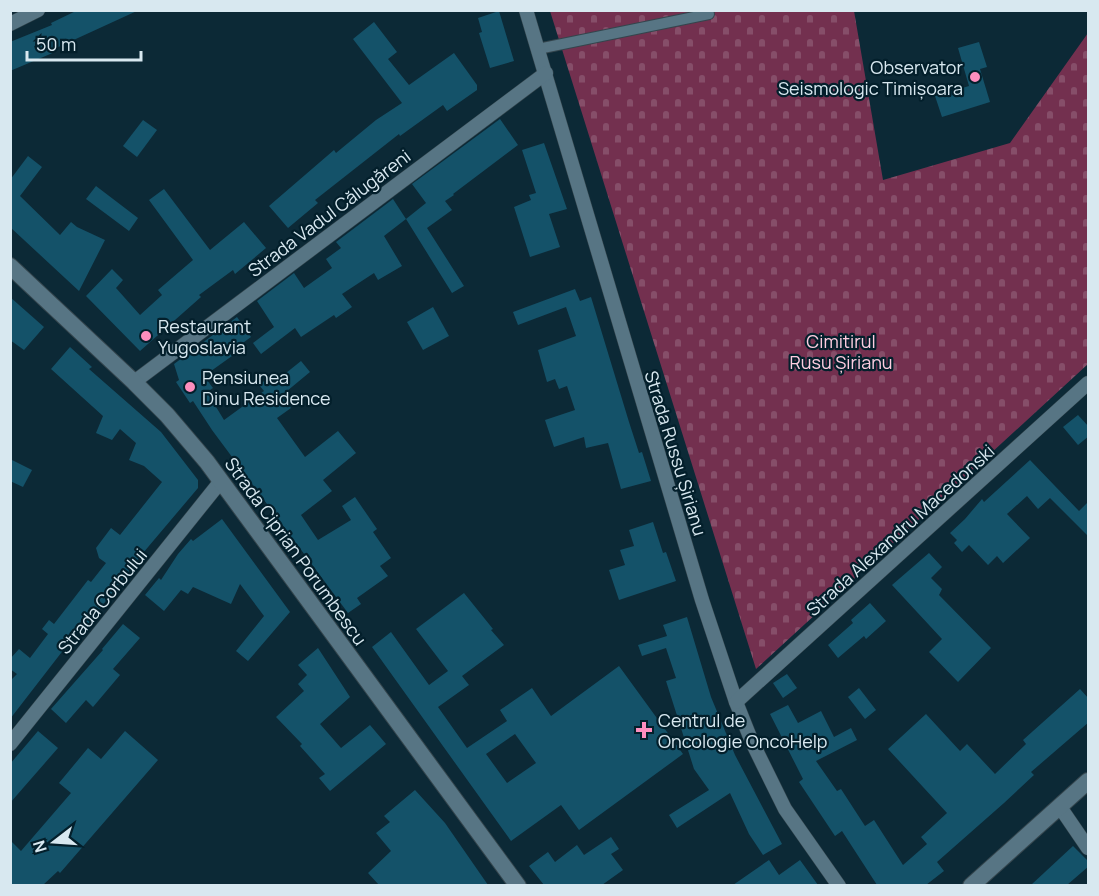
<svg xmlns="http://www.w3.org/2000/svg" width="1099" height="896" font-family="Manrope,sans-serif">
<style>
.cemetery{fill:url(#cemetery-stones)}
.building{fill:#145269;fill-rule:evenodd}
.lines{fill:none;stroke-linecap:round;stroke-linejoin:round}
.pedestrian-casing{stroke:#34454d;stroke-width:12}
.minor-casing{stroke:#34454d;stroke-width:15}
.tertiary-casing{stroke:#34454d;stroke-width:18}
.secondary-casing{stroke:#34454d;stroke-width:18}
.pedestrian{stroke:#577584;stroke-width:10}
.minor{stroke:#577584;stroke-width:14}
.tertiary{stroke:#577584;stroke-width:16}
.secondary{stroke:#577584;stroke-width:16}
.poi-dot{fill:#fd8ebe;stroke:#031f2b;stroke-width:2}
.labels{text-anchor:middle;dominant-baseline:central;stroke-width:4.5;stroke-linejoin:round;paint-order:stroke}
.poi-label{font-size:18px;fill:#d8e8f0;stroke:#031f2b;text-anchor:start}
.street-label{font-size:18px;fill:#d8e8f0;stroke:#031f2b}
.park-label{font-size:18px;fill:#fecde0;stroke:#031f2b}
</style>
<defs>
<pattern id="cemetery-stones" width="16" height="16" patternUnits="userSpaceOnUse" patternTransform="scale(1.5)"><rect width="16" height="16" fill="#73304f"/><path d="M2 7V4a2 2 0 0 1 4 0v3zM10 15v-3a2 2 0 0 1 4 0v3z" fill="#864e69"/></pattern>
</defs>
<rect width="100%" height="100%" fill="#0c2936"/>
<polygon class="cemetery" points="550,11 854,11 883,180 1010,143 1088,33 1088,364 756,669"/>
<g class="building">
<polygon points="78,10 139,10 54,49 55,52 10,71 10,42 52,25 51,23"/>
<polygon points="499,11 514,61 490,68 479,33 482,32 478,18"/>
<polygon points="374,22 397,52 388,59 409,85 454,53 477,85 477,90 447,111 443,105 400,136 399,134 315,200 318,203 288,228 269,206 334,150 336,153 376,120 402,103 353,39"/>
<polygon points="979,42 987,67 980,69 990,102 942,117 935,96 969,86 958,48"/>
<polygon points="500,119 518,145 453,194 454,195 445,201 452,210 427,228 464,286 452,293 406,219 426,203 412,184"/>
<polygon points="143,120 157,130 137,157 123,146"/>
<polygon points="544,143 567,209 549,214 560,247 530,257 514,207 531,200 529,195 536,193 522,150"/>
<polygon points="28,156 42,167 20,196 60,235 71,222 77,227 105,240 79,291 10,227 10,180"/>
<polygon points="96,186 138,218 129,231 86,199"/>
<polygon points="164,189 210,250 244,222 266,248 235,274 233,270 199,295 201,297 140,351 86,296 112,269 123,280 116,288 140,315 162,295 158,290 193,260 149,200"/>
<polygon points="393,199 406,219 384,236 402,266 378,280 374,273 342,294 352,307 336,318 334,315 301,337 295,328 261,354 253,343 274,327 257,301 294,273 304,288 332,268 326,259 341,248 336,242"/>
<polygon points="575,289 580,301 591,297 629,422 639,453 642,452 651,481 621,489 608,443 586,448 584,437 554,447 545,420 575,410 567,386 559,389 555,379 547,382 538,350 576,336 566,307 518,325 513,312"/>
<polygon points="10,297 44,327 24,350 10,340"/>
<polygon points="433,307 449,336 423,350 407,322"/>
<polygon points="237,317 251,337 229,353 232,356 204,376 213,388 207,392 224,420 264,391 259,385 276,372 281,377 301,361 310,372 281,396 291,408 277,418 305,457 338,431 356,453 323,480 332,491 301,515 318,540 351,520 342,506 355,497 377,529 373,532 391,558 380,566 388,576 357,598 361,604 348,613 212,430 193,401 190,403 176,382 179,380 174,364"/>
<polygon points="70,347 92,367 89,369 161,432 198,480 198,488 143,553 88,624 85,622 10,719 10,681 17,674 10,669 10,659 19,649 30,658 48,634 42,629 49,620 54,624 88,580 91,582 106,563 99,558 96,548 111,528 120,535 162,482 144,466 129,460 136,443 120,429 112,440 96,433 103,416 51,369"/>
<polygon points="1078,415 1089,427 1089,436 1078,445 1063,427"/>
<polygon points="10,459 32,470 23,487 10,481"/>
<polygon points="1030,460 1079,511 1089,501 1089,537 1050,498 1038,509 1027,496 1007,514 1030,538 1003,563 997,556 988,565 969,545 962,552 954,543 957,540 950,533 965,519 982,499 984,502"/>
<polygon points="222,519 290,612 248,661 236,651 264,616 240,584 231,604 193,587 188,594 181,590 164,611 145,595 159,578 161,580 178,554 191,539 193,541"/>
<polygon points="653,522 663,553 666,552 676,581 619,600 609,570 625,565 620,550 634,546 629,530"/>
<polygon points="929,553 942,567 931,578 942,589 939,595 991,648 958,682 929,652 942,639 892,585"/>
<path d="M464 593 493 629 491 630 504 645 462 676 469 685 438 707 467 748 507 721 500 710 532 688 551 716 619 666 683 754 579 830 561 805 511 841 372 647 391 632 429 685 448 671 416 629ZM515 734 536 763 507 783 486 754Z"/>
<polygon points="870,603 886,621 866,639 864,636 838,658 828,645 853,623 851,620"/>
<polygon points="687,617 711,697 735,755 782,844 763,855 749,834 730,793 677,828 669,815 709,790 694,769 666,681 676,678 666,648 642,656 638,645 667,636 663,625"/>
<polygon points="123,624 140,638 113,669 120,675 93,707 86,700 66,723 51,709 103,650 102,649"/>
<polygon points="318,648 350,697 320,724 341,748 370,725 386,744 330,791 319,778 325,774 300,746 302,744 276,717 304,691 298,684 307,675 298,665"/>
<polygon points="787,674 797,688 783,698 773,683"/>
<polygon points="859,688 876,710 865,719 848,697"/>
<polygon points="1080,689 1089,699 1089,722 1031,772 1034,775 1004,803 937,862 944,871 926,885 877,885 842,831 835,836 799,782 803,779 770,714 788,705 798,723 821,711 834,737 851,728 857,740 816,761 837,791 841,789 865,826 874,820 903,865 927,844 921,837 947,813 888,749 926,714 960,751 967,744 995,774 1026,744 1023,740"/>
<polygon points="38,731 58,748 10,803 10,764"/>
<polygon points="125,731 158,760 60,873 58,871 43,885 10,885 10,840 21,851 71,793 59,783 88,748 101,759"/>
<polygon points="415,790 445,823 488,885 379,885 368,873 391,851 376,833 390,822 384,816"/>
<polygon points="611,837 619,849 611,854 623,870 602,885 544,885 529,866 548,852 555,862 577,845 584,855"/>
<polygon points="1073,846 1089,862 1089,866 1067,885 1031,885"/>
<polygon points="769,860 779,875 800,860 818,885 733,885"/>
</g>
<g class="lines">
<defs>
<polyline id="pedestrian" points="538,49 709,14"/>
<g id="minor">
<polyline points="526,10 702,600 736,702 752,742 785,809 839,886"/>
<polyline points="10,24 38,10"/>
<polyline points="134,382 546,73"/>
<polyline points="736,702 1088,383"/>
<polyline points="10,744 221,481"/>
<polyline points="1060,807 1088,848"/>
</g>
<polyline id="tertiary" points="10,266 134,382 167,415 207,462 518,886"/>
<polyline id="secondary" points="971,886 1088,781"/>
</defs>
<use href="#pedestrian" class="pedestrian-casing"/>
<use href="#minor" class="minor-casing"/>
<use href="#tertiary" class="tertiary-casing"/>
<use href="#secondary" class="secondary-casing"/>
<use href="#pedestrian" class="pedestrian"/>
<use href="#minor" class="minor"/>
<use href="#tertiary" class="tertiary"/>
<use href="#secondary" class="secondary"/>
</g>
<g class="poi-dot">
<circle cx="975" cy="77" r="6"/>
<circle cx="146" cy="336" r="6"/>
<circle cx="190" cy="387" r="6"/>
<path d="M641 721h6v6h6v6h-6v6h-6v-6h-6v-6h6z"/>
</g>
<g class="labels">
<g class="poi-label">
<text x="963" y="67" text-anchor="end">Observator<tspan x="963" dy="21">Seismologic Timișoara</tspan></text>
<text x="158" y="326">Restaurant<tspan x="158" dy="21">Yugoslavia</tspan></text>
<text x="202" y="377">Pensiunea<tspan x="202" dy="21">Dinu Residence</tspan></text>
<text x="658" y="720">Centrul de<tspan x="658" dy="21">Oncologie OncoHelp</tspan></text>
</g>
<g class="street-label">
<text transform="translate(329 213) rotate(-37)">Strada Vadul Călugăreni</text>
<text transform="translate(676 453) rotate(73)">Strada Russu Șirianu</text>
<text transform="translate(900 530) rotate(-42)">Strada Alexandru Macedonski</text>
<text transform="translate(296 551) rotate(54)">Strada Ciprian Porumbescu</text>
<text transform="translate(102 601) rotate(-51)">Strada Corbului</text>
</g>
<g class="park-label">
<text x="841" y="341">Cimitirul<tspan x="841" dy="21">Rusu Șirianu</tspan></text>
</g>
</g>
<rect width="1099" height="896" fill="none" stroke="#d8e8f0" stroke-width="24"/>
<g transform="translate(54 842) rotate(253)" stroke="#031f2b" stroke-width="4.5" paint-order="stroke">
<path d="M0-4.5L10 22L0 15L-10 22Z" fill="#d8e8f0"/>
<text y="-9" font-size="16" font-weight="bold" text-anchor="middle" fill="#d8e8f0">N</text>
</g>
<path d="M27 51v9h114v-9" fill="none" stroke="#d8e8f0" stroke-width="3"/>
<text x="36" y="51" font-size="18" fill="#d8e8f0" stroke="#031f2b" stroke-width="4.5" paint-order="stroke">50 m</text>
</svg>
